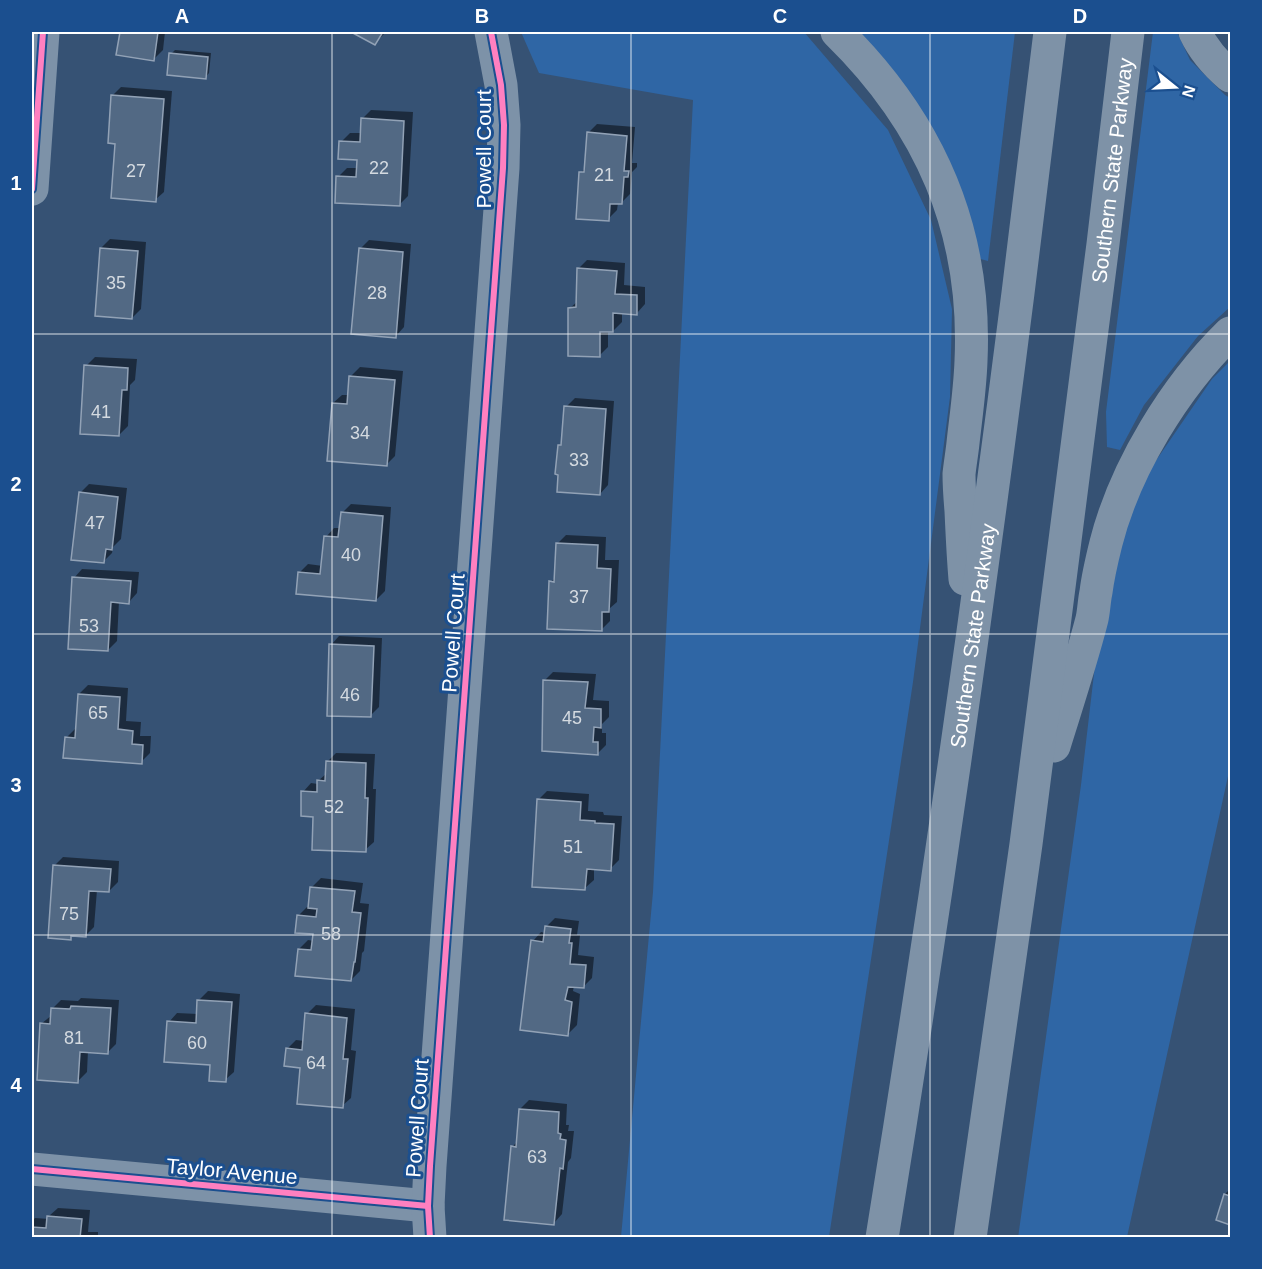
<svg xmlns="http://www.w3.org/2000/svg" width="1262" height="1269" font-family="Arial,sans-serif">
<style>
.green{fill:#2f66a5}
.shadow{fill:#0007}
.building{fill:#526984;stroke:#92a2b6;stroke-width:1.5}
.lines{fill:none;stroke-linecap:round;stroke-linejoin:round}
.minor{stroke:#7d92a8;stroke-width:33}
.motorway{stroke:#7e92a7;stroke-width:33}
.cycleway-casing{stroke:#1b4f8f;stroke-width:10}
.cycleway{stroke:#ff80c0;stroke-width:6}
.grid{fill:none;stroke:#fff;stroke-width:1.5;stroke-opacity:0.55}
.labels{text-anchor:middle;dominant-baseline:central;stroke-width:6;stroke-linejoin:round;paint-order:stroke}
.number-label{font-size:18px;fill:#d4dae0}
.street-label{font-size:21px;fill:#fff;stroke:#1b4f8f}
.neatline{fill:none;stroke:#fff;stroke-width:2}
.grid-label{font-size:20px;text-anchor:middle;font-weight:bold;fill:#fff}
</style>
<rect width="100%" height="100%" fill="#365274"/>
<g class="green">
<polygon points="521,32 804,32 888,130 931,220 952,309 950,397 913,682 829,1237 621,1237 653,892 693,100 539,73"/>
<polygon points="853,32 1015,32 988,261 973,257"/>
<polygon points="1153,32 1177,32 1190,60 1225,95 1230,98 1230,307 1198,336 1144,405 1120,450 1107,447 1106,412"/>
<polygon points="1230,361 1230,767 1127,1237 1018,1238 1081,785 1106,571 1144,478 1212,379"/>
</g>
<g class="shadow">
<polygon points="121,32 165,32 163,50 154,59 118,54"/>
<polygon points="354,32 386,32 375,43"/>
<polygon points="175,50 211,53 209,73 205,78 171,54"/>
<polygon points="121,87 172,91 164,192 155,200 117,143 112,96"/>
<polygon points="371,110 413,112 408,196 399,205 338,177 347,168 358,168 359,159 341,142 350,133 362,133 362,119"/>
<polygon points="597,124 635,127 632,163 637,163 637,167 632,172 630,194 621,203 618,203 617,210 608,219 581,173 586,167 588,133"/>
<polygon points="110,239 146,242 141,309 132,318 101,248"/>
<polygon points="369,240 411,244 404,327 396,336 360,249"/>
<polygon points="587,260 625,263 624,285 645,287 645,304 637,313 622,312 622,322 613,331 608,330 608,347 600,355 570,308 578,301 578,269"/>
<polygon points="95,357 137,359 135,380 130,385 128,426 119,435 86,366"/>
<polygon points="360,367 403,371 395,456 386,465 333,403 342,395 349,395 351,376"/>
<polygon points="575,398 614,401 608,485 600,494 559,446 563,441 566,407"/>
<polygon points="89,484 127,488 121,539 113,547 112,553 103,562 80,493"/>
<polygon points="351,504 391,507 385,591 376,600 299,573 308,564 323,566 326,537 334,528 341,528 342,513"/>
<polygon points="566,535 606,537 605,560 619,560 617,602 610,608 610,621 601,630 551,582 556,577 557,544"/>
<polygon points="82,569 139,572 137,593 129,602 119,601 117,641 108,650 74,578"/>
<polygon points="339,636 382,638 379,707 370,716 331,645"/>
<polygon points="553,672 596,674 593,700 609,701 609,717 602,724 602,733 606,733 606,745 597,754 544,681"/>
<polygon points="88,685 128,688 126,721 141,722 140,736 151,736 150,753 141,762 66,738 75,729 77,729 79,694"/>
<polygon points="336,753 375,754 373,789 376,789 374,842 365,850 315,815 303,792 311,783 318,784 318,781 327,773 327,762"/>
<polygon points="547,791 589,794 588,811 603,812 604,815 622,816 619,860 610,869 594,868 594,880 585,888 538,800"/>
<polygon points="63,857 119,861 118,882 109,891 97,890 94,927 85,936 73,935 70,938 54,866"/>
<polygon points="321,878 363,883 360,903 369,904 364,951 362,953 360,971 351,980 299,949 308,940 314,941 315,933 299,915 307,907 310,907 312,887"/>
<polygon points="555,918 579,921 577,935 580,935 578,955 594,957 592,978 583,987 574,986 573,991 580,994 577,1025 568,1034 533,941 541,932 545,933 546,927"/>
<polygon points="208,991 240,994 234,1072 225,1080 212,1064 169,1022 177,1013 198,1014 199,1000"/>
<polygon points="81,998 119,1000 116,1044 108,1052 88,1051 87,1072 78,1081 41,1024 52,1015 52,1009 61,1000 78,1001"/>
<polygon points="316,1005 355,1009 351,1050 356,1051 351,1098 342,1106 302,1066 287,1049 296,1040 304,1041 307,1014"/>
<polygon points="529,1100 567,1104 566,1125 569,1125 568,1131 574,1131 571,1158 568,1162 562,1214 554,1223 512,1147 518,1141 520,1109"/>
<polygon points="1230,1189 1230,1223 1218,1219 1225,1194"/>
<polygon points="58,1208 90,1210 88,1232 98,1232 98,1238 32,1238 32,1221 35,1218 49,1219 49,1216"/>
</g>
<g class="building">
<polygon points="120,32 158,32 154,61 116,55"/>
<polygon points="351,32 383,32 375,45"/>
<polygon points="169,53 208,57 206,79 167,75"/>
<polygon points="111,95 164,99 156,202 111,198 115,144 108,143"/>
<polygon points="361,118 404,121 400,206 335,203 336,176 356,177 357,160 338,159 339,141 360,142"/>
<polygon points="587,132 627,136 624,171 629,171 628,177 624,177 622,204 610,204 609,221 576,219 579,172 584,172"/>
<polygon points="100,248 138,251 132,319 95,316"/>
<polygon points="359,248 403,252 396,338 351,334"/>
<polygon points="577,268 617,271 615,294 637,295 637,315 613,313 613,332 600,332 600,357 568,356 568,308 576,307"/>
<polygon points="84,365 128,368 127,390 122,390 119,436 80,434"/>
<polygon points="349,376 395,380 387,466 327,461 332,403 347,404"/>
<polygon points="564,406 606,409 600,495 557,492 558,475 555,474 558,445 561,445"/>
<polygon points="79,492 118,497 112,550 106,549 104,563 71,560"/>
<polygon points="341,512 383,516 376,601 296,594 298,572 320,574 324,536 338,537"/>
<polygon points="556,543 598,545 597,568 611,569 609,612 602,612 602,631 547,629 549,581 554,582"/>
<polygon points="72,577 131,581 129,604 111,602 108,651 68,649"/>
<polygon points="329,644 374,646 371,717 327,716"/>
<polygon points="543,680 588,682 585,708 601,709 601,728 594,727 593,742 598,742 598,755 542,751"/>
<polygon points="78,694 120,697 118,729 133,731 132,744 143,745 142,764 63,758 65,737 75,738"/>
<polygon points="326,761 366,763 365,798 368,798 366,852 312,850 313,817 301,816 301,791 317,792 317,780 325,781"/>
<polygon points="537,799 581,802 580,820 595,821 595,823 614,824 611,871 587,869 585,890 532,887"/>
<polygon points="53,865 111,869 109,892 89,891 86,937 71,936 71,940 48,938"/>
<polygon points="310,887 355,891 352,912 361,913 355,962 354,962 351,981 295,976 298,949 311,950 313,934 295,933 297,915 316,917 317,909 308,908"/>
<polygon points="545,926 571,929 569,943 572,943 570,964 586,965 584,988 568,987 565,1000 572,1002 568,1036 520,1030 531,940 543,942"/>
<polygon points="197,1000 232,1002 226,1082 209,1081 210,1065 164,1062 167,1021 196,1023"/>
<polygon points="71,1006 111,1008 108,1054 80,1052 78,1083 37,1080 40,1023 50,1024 51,1008 70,1009"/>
<polygon points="305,1013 347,1018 343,1059 348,1059 343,1108 297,1104 300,1068 284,1066 286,1048 302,1050"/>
<polygon points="519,1109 559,1112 558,1133 561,1134 560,1139 566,1140 563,1169 560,1168 554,1225 504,1220 511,1146 516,1147"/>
<polygon points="1224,1194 1230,1196 1230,1225 1216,1220"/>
<polygon points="47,1216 82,1219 80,1238 32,1238 32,1227 46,1228"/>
</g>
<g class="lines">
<g class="minor">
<polyline points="32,189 43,32"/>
<polyline points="32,1169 428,1206"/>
<polyline points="430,1238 428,1206 430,1166 503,168 504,125 501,85 491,32"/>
</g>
<g class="motorway">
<path d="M837 32C930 123 977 230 971 361 970 389 966 416 963 443 962 453 960 464 959 474 959 486 960 499 961 511 962 533 963 556 965 579"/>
<path d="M1195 32C1203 49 1216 64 1230 76"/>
<path d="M1054 746C1067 704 1081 662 1092 619 1094 610 1094 601 1096 592 1098 576 1102 559 1106 543 1125 468 1175 387 1230 333"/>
<path id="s1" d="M882 1238C933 923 978 608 1018 293 1029 206 1039 119 1050 32"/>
<path id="s2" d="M970 1238 1026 844 1103 244 1128 32"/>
</g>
<defs>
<g id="cycleway">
<polyline points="32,189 43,32"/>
<polyline points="32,1169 428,1206"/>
<polyline points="430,1238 428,1206 430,1166 503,168 504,125 501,85 491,32"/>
</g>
</defs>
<use href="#cycleway" class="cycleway-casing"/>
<use href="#cycleway" class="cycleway"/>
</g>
<path class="grid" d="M332 32V1238M631 32V1238M930 32V1238M32 334H1230M32 634H1230M32 935H1230"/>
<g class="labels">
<g class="number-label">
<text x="379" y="168">22</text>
<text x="136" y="171">27</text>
<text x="604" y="175">21</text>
<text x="116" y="283">35</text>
<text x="377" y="293">28</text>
<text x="101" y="412">41</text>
<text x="360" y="433">34</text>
<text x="579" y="460">33</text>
<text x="95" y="523">47</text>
<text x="351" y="555">40</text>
<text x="579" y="597">37</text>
<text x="89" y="626">53</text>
<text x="350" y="695">46</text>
<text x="98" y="713">65</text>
<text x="572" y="718">45</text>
<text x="334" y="807">52</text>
<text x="573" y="847">51</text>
<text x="69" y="914">75</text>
<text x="331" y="934">58</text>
<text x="74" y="1038">81</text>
<text x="197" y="1043">60</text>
<text x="316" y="1063">64</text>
<text x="537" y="1157">63</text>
</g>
<g class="street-label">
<text transform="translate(483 149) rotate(-90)">Powell Court</text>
<text stroke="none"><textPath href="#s2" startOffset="1077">Southern State Parkway</textPath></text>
<text transform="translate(453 633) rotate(-86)">Powell Court</text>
<text stroke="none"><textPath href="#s1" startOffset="609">Southern State Parkway</textPath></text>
<text transform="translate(417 1118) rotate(-86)">Powell Court</text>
<text transform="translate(232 1171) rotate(5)">Taylor Avenue</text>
</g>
</g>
<rect width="1262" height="1269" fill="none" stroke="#1b4f8f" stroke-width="66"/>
<g transform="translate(1175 87) rotate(108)" stroke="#1b4f8f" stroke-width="4.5" paint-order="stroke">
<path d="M0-4.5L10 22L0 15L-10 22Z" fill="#ffffff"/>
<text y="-9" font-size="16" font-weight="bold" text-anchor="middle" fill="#ffffff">N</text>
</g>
<rect x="33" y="33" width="1196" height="1203" class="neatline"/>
<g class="grid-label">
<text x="182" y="23">A</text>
<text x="482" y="23">B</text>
<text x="780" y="23">C</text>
<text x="1080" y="23">D</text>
<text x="16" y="190">1</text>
<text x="16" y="491">2</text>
<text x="16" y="792">3</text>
<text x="16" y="1092">4</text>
</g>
</svg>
